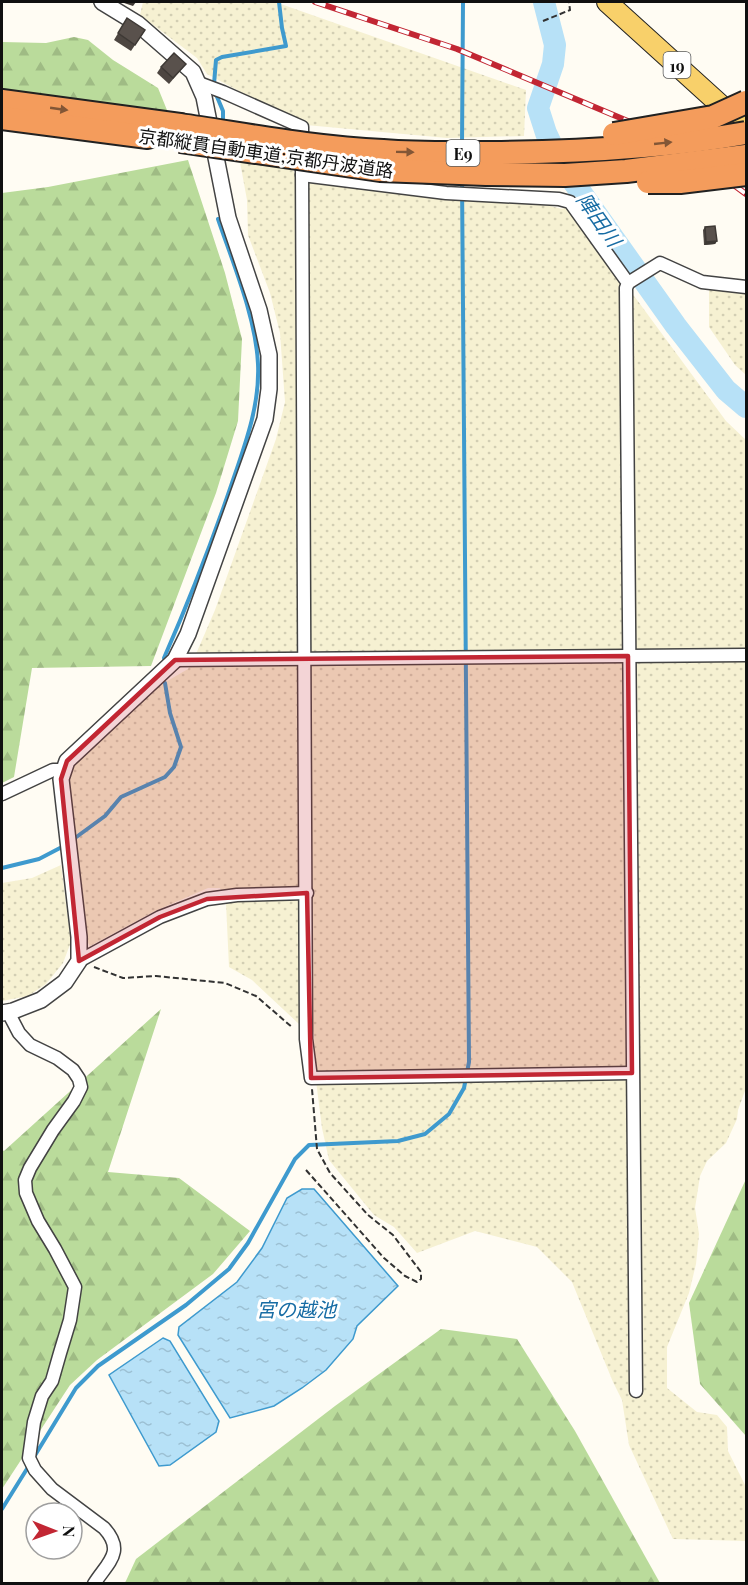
<svg xmlns="http://www.w3.org/2000/svg" width="748" height="1585" font-family="'Playfair Display','Noto Sans JP',serif">
<style>
.farmland{fill:url(#farmland-dots)}
.forest{fill:url(#forest-firs)}
.water{fill:url(#water-ripples);stroke:#3e9ace;stroke-width:1.5}
.lines{fill:none;stroke-linecap:round;stroke-linejoin:round}
.stream{stroke:#3e9ace;stroke-width:4}
.river{stroke:#b7e1f7;stroke-width:22}
.minor-casing{stroke:#434343;stroke-width:15}
.tertiary-casing{stroke:#434343;stroke-width:18}
.primary-casing{stroke:#212121;stroke-width:22}
.motorway-casing{stroke:#212121;stroke-width:26}
.path{stroke:#323232;stroke-width:2;stroke-dasharray:6 3;stroke-linecap:butt}
.minor{stroke:#fff;stroke-width:12}
.tertiary{stroke:#fff;stroke-width:15}
.primary{stroke:#f8d06a;stroke-width:20}
.motorway{stroke:#f49c5c;stroke-width:22}
.rail-casing{stroke:#c22633;stroke-width:6}
.rail{stroke:#fff;stroke-width:4;stroke-dasharray:11;stroke-linecap:butt}
.motorway-bridge-casing{stroke:#212121;stroke-width:26;stroke-linecap:butt}
.motorway-bridge{stroke:#f49c5c;stroke-width:22}
.wall{fill:#4d4641}
.shaded-wall{fill:#3e3935}
.building{fill:#59514c;stroke:#3e3935;stroke-width:1.5}
.oneway{fill:#825636}
.marked{fill:#c22633;fill-opacity:0.2;stroke:#c22633;stroke-width:4.5;stroke-linejoin:round}
.labels{text-anchor:middle;dominant-baseline:central;stroke-width:6;stroke-linejoin:round;paint-order:stroke}
.shield{fill:#fff;stroke:#585858;stroke-width:1.5}
.shield-label{font-size:16px;font-weight:bold;fill:#101010}
.street-label{font-size:18px;fill:#101010;stroke:#fff}
.water-label{font-size:20px;font-style:italic;fill:#176ca4;stroke:#fff}
</style>
<defs>
<pattern id="farmland-dots" width="8" height="8" patternUnits="userSpaceOnUse" patternTransform="scale(1.5)"><rect width="8" height="8" fill="#f6f1d2"/><path d="M2 2h.1M6 6h.1" fill="none" stroke="#d2ceb3" stroke-width="1.8" stroke-linecap="round"/></pattern>
<pattern id="forest-firs" width="22" height="20" patternUnits="userSpaceOnUse" patternTransform="scale(1.5)"><rect width="22" height="20" fill="#badb9b"/><path d="M5 1l3.5 6h-7zM16 11l3.5 6h-7z" fill="#9fbb84"/></pattern>
<pattern id="water-ripples" width="26" height="14" patternUnits="userSpaceOnUse" patternTransform="scale(1.5)"><rect width="26" height="14" fill="#b7e1f7"/><path d="M2 4q2-2 4 0t4 0M15 11q2-2 4 0t4 0" fill="none" stroke="#9cc0d3"/></pattern>
</defs>
<rect width="100%" height="100%" fill="#fffcf3"/>
<g class="farmland">
<polygon points="143,2 275,2 526,90 524,136 447,138 306,125 284,115 207,74 197,58 140,15"/>
<polygon points="240,162 292,167 298,182 472,201 538,203 562,209 568,206 726,421 746,440 746,1088 738,1110 737,1119 726,1143 707,1161 700,1176 695,1208 699,1234 696,1264 689,1293 667,1347 667,1388 697,1412 717,1415 727,1427 728,1451 746,1487 746,1541 673,1539 629,1445 622,1400 613,1382 572,1282 537,1247 475,1231 417,1253 394,1227 374,1215 329,1160 322,1128 315,1073 314,1032 300,1025 252,980 229,967 226,903 220,888 208,888 155,911 90,946 87,941 77,851 72,831 69,773 77,759 114,724 157,687 188,669 196,654 215,610 276,439 285,402 280,333 270,293 248,235 247,200"/>
<polygon points="709,288 746,294 746,375 735,365 709,327"/>
<polygon points="61,865 71,942 63,963 46,984 28,996 2,1001 2,883 32,878"/>
</g>
<g class="forest">
<polygon points="74,37 88,40 113,60 158,88 169,115 2,90 2,42 46,43"/>
<polygon points="188,160 225,273 242,339 238,421 216,493 151,666 32,668 14,777 2,783 2,193 48,187"/>
<polygon points="161,1009 108,1172 179,1178 250,1231 213,1274 97,1360 70,1385 2,1489 2,1150 4,1151"/>
<polygon points="746,1179 746,1436 700,1384 689,1303"/>
<polygon points="441,1329 517,1339 575,1431 660,1583 125,1583 136,1559 335,1406"/>
</g>
<g class="water">
<polygon points="302,1189 314,1189 398,1286 357,1326 353,1339 326,1370 302,1388 274,1406 230,1418 178,1335 179,1327 237,1282 262,1248 287,1198"/>
<polygon points="163,1338 170,1341 219,1421 216,1432 170,1465 159,1466 109,1375"/>
</g>
<g class="lines">
<g class="stream">
<polyline points="214,84 216,60 222,57 286,46 282,28 279,2"/>
<polyline points="215,92 223,111 223,125"/>
<polyline points="462,145 463,2"/>
<path d="M165 662 164 658C189 601 212 542 232 483 245 445 260 405 258 364 256 318 233 263 218 219"/>
<polyline points="75,838 105,816 121,797 165,777 174,767 181,747 170,713 165,683"/>
<polyline points="2,868 39,859 60,848"/>
<polyline points="34,1457 76,1388 98,1366 186,1305 229,1269 248,1243 295,1159 309,1145 398,1141 425,1134 449,1114 464,1088 469,1062 462,180"/>
<polyline points="2,1509 30,1464"/>
</g>
<polyline class="river" points="544,2 555,45 553,64 538,108 546,133 560,163 676,326 726,390 746,407"/>
<defs>
<g id="minor">
<polyline points="199,83 223,92 302,127 302,148"/>
<polyline points="302,168 306,1039 311,1078 632,1073"/>
<polyline points="302,175 446,193 559,199 570,202 628,283 626,288 636,1391"/>
<polyline points="628,283 660,263 702,282 746,287"/>
<polyline points="175,660 746,655"/>
<polyline points="2,794 53,770 63,770"/>
<polyline points="79,961 160,917 207,899 237,895 307,893"/>
<path d="M8 1012 19 1033 30 1045 57 1058 73 1070 79 1079 81 1087 74 1101 53 1130 30 1168 25 1180 26 1193 38 1221 55 1249 75 1287 70 1320 60 1353 52 1381 42 1396 34 1422 29 1458 35 1470 52 1489 104 1528C126 1552 107 1563 94 1584"/>
</g>
<polyline id="tertiary" points="2,1013 13,1011 41,1000 65,982 79,961 79,937 61,779 67,761 175,660 188,634 265,419 269,389 269,355 259,310 228,218 204,97 193,72 138,24 102,2"/>
<polyline id="primary" points="607,2 746,128"/>
<g id="motorway">
<polyline points="2,101 180,125"/>
<polyline points="2,118 148,137"/>
</g>
</defs>
<use href="#minor" class="minor-casing"/>
<use href="#tertiary" class="tertiary-casing"/>
<use href="#primary" class="primary-casing"/>
<use href="#motorway" class="motorway-casing"/>
<g class="path">
<polyline points="543,21 570,10 569,2"/>
<polyline points="94,967 123,978 156,976 225,983 256,996 293,1028"/>
<polyline points="306,1170 384,1258 405,1276 417,1282 421,1279 421,1272 393,1235 368,1215 330,1173 317,1149 312,1089"/>
</g>
<use href="#minor" class="minor"/>
<use href="#tertiary" class="tertiary"/>
<use href="#primary" class="primary"/>
<use href="#motorway" class="motorway"/>
<defs>
<polyline id="rail" points="315,2 457,49 649,130 689,152 746,194"/>
</defs>
<use href="#rail" class="rail-casing"/>
<use href="#rail" class="rail"/>
<defs>
<g id="motorway-bridge">
<path d="M180 125C248 135 315 148 383 151 420 154 456 153 493 153 577 152 663 148 746 133"/>
<polyline points="614,134 713,117 746,102"/>
<polyline points="180,141 380,170 486,174 565,175 626,171 746,156"/>
<polyline points="648,182 680,182 746,174"/>
</g>
</defs>
<use href="#motorway-bridge" class="motorway-bridge-casing"/>
<use href="#motorway-bridge" class="motorway-bridge"/>
</g>
<g class="wall">
<polygon points="123,25 145,30 131,51 114,40"/>
<polygon points="186,64 169,84 157,73 161,67"/>
<polygon points="705,227 717,241 715,244 704,245 703,230"/>
</g>
<g class="shaded-wall">
<polygon points="121,2 136,2 133,6"/>
<polygon points="717,241 715,244 704,245 706,242"/>
</g>
<g class="building">
<polygon points="127,18 145,30 135,45 118,33"/>
<polygon points="174,53 186,64 173,78 161,67"/>
<polygon points="715,226 717,241 706,242 705,227"/>
</g>
<defs><path id="oneway-solid" d="M-6-.8H1V-3.2L6.5 0L1 3.2V.8H-6Z" transform="scale(1.5)"/></defs>
<g class="oneway">
<use href="#oneway-solid" transform="translate(59 109) rotate(8)"/>
<use href="#oneway-solid" transform="translate(663 143) rotate(-6)"/>
<use href="#oneway-solid" transform="translate(405 152) rotate(1)"/>
</g>
<path class="marked" d="M628 656 632 1073 311 1078 307 893 207 899 160 917 79 961 61 779 67 761 175 660Z"/>
<g class="labels">
<g class="shield">
<rect x="663.5" y="52" width="27" height="26" rx="4.5"/>
<rect x="446.5" y="140" width="33" height="26" rx="4.5"/>
</g>
<g class="shield-label">
<text x="677" y="65">19</text>
<text x="463" y="153">E9</text>
</g>
<g class="street-label">
<text transform="translate(266 153) rotate(8)">京都縦貫自動車道;京都丹波道路</text>
</g>
<g class="water-label">
<text transform="translate(600 219) rotate(55)">陣田川</text>
<text x="296" y="1308">宮の越池</text>
</g>
</g>
<rect width="748" height="1585" fill="none" stroke="#101010" stroke-width="6"/>
<g transform="translate(54 1531) rotate(91)"><circle r="28" fill="#ffffff" stroke="#9f9f9f" stroke-width="1.5"/>
<path d="M0-4.5L10 22L0 15L-10 22Z" fill="#c22633"/>
<text y="-9" font-size="16" font-weight="bold" text-anchor="middle" fill="#101010">N</text>
</g>
</svg>
